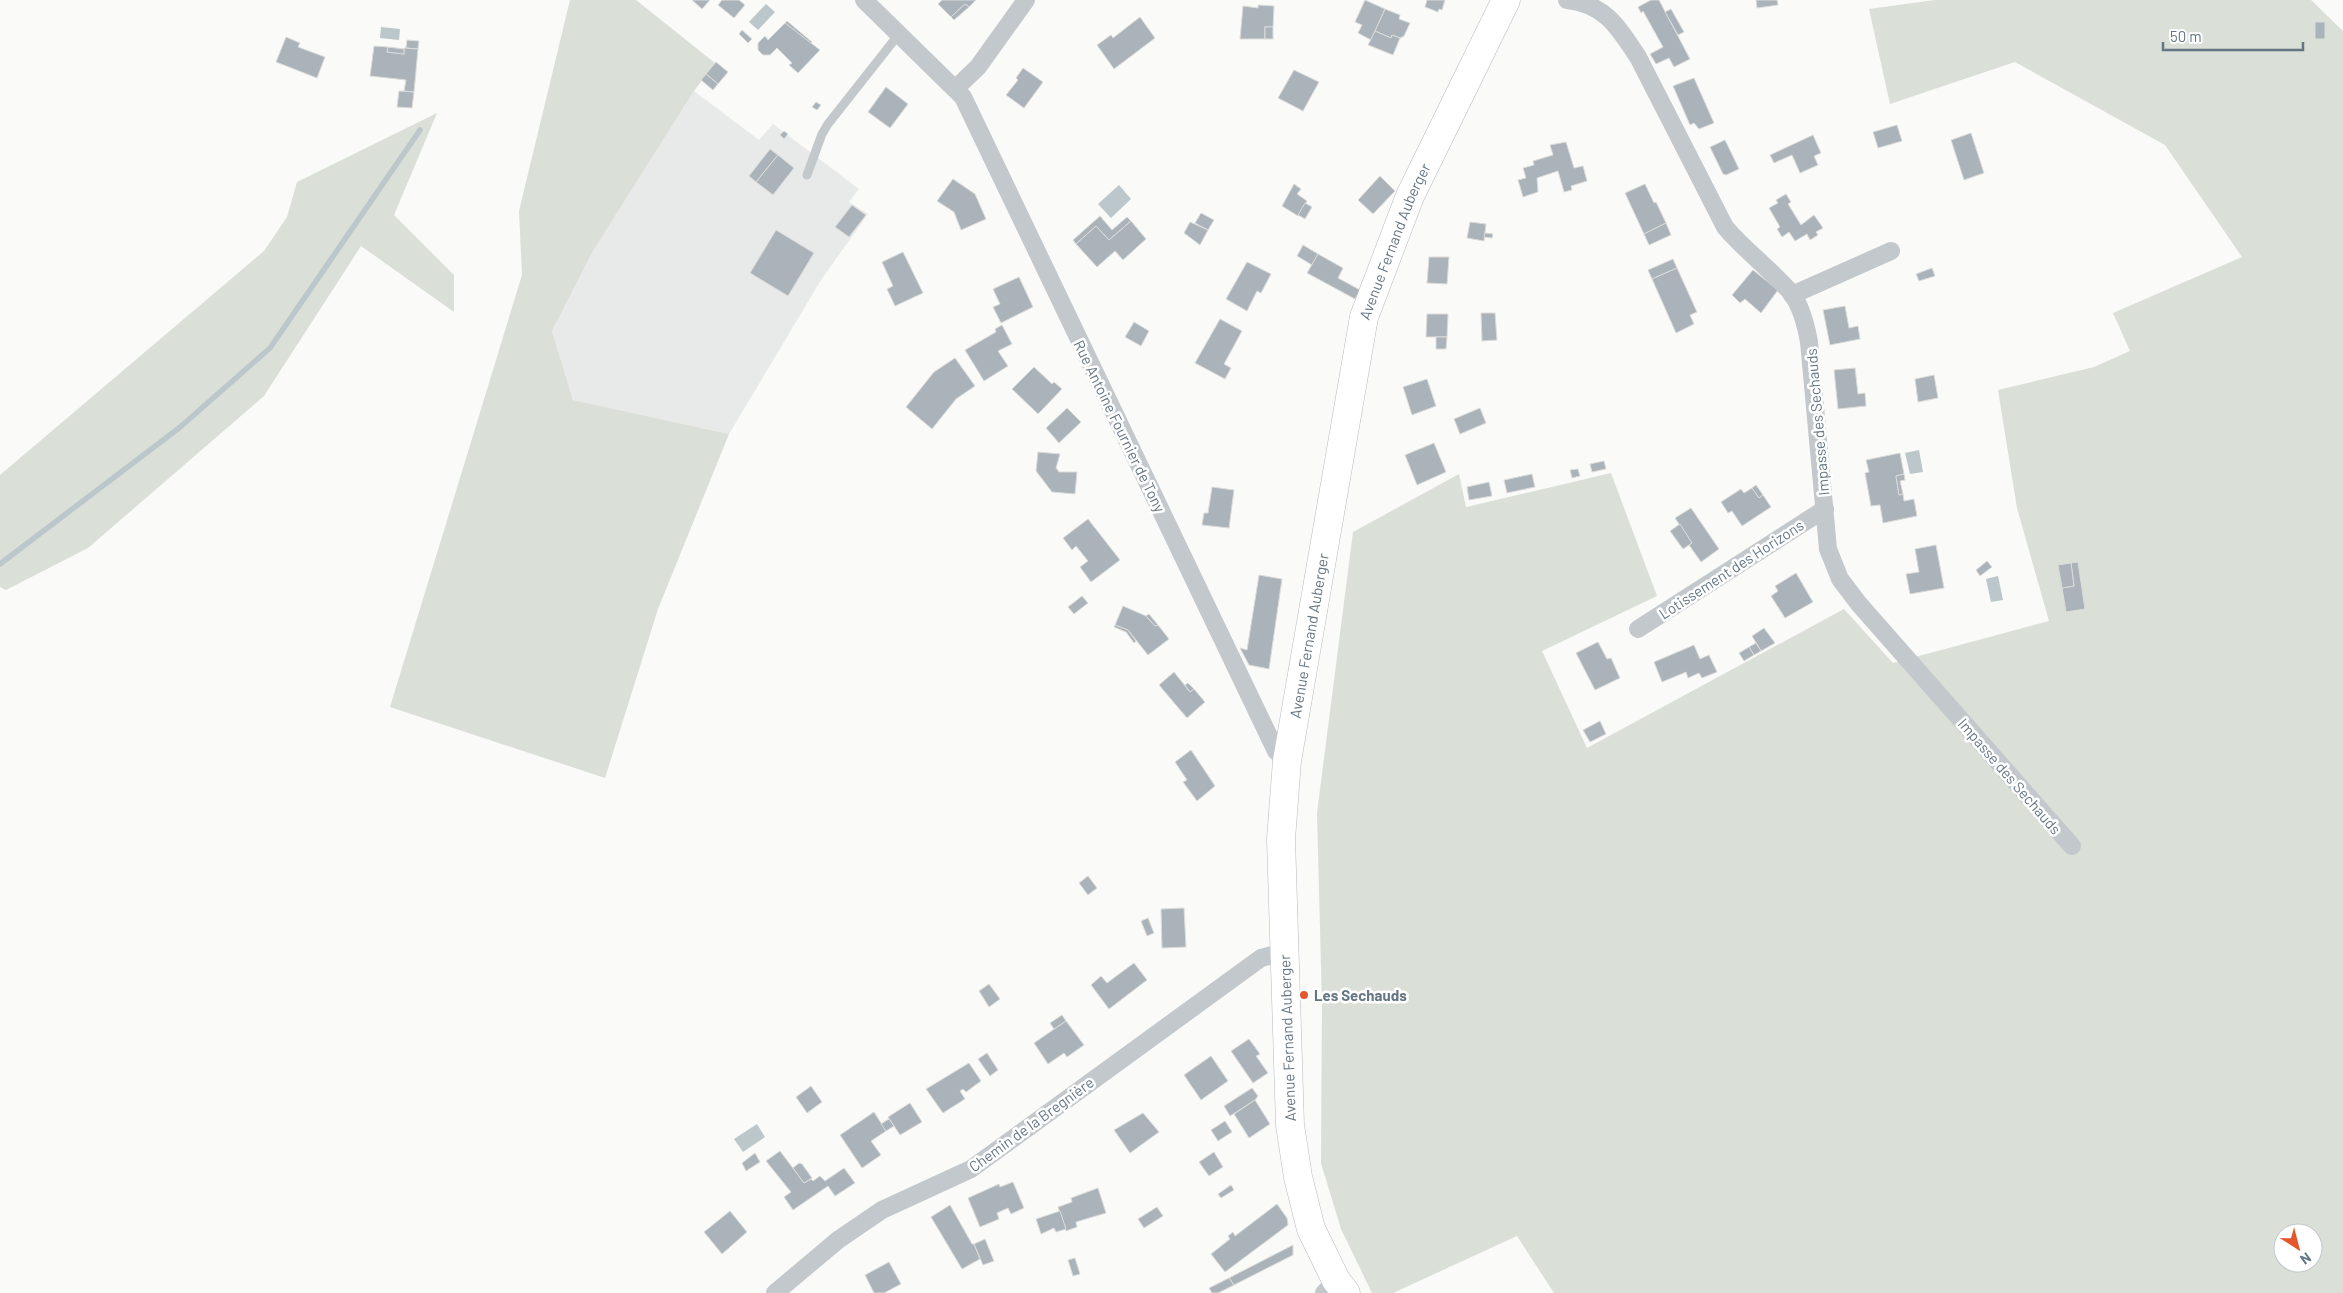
<svg xmlns="http://www.w3.org/2000/svg" width="2343" height="1293" font-family="Barlow,sans-serif">
<style>
.built{fill:#e8e9e9}
.green{fill:#dadfd7;fill-rule:evenodd}
.water{fill:#bbc7cb}
.lines{fill:none;stroke-linecap:round;stroke-linejoin:round}
.stream{stroke:#bbc7cb;stroke-width:5.5}
.building{fill:#aab3b9;stroke:#dcdcda}
.primary-casing{stroke:#b5babe;stroke-width:29}
.service{stroke:#c3c8cc;stroke-width:9}
.minor{stroke:#c3c8cc;stroke-width:18}
.primary{stroke:#fff;stroke-width:28}
.poi-dot{fill:#e4572e;stroke:#fff;stroke-width:2}
.labels{text-anchor:middle;dominant-baseline:central;stroke-width:5;stroke-linejoin:round;paint-order:stroke}
.street-label{font-size:15px;fill:#657683;stroke:#fff}
.poi-label{font-size:15px;font-weight:bold;fill:#657683;stroke:#fff;text-anchor:start}
</style>
<rect width="100%" height="100%" fill="#fafaf8"/>
<polygon class="built" points="694,91 759,140 773,124 859,189 849,202 868,214 821,280 729,434 573,400 552,331 593,251"/>
<g class="green">
<polygon points="570,0 636,0 715,63 694,91 593,251 552,331 573,400 729,434 658,609 605,778 390,707 522,275 519,211"/>
<path d="M1935 0H2311L2343 31V1293H1554L1517 1236 1393 1293H1372L1341 1229 1321 1163 1322 1005 1317 813 1353 532 1459 474 1466 507 1611 473 1657 596 1542 651 1587 748 1844 609 1893 663 2049 621 2017 508 1998 390 2094 367 2130 351 2113 313 2242 257 2165 145 2015 62 1890 104 1869 9ZM2283 1233H2313V1263H2283Z"/>
<polygon points="437,113 394,215 454,275 454,312 361,246 264,396 88,548 6,590 0,587 0,475 264,251 287,217 297,182"/>
</g>
<g class="water">
<polygon points="766,4 775,12 758,30 749,22"/>
<polygon points="381,27 400,29 399,40 380,38"/>
<polygon points="1119,185 1131,199 1111,218 1098,204"/>
<polygon points="1919,450 1923,472 1910,474 1905,453"/>
<polygon points="1998,576 2003,600 1991,602 1986,579"/>
<polygon points="757,1124 765,1137 743,1152 734,1139"/>
</g>
<g class="lines">
<polyline class="stream" points="0,564 179,428 270,348 420,130"/>
</g>
<g class="building">
<polygon points="692,0 710,0 702,9"/>
<polygon points="722,0 739,0 745,5 734,18 718,5"/>
<polygon points="942,0 976,0 969,7 965,4 951,17 938,4"/>
<polygon points="1365,0 1385,9 1371,40 1358,33 1362,25 1355,22"/>
<polygon points="1427,0 1445,0 1442,10 1439,9 1438,12 1425,7"/>
<polygon points="1651,0 1659,0 1690,59 1674,67 1669,58 1656,64 1650,54 1663,47 1643,11 1641,13 1638,7"/>
<polygon points="1756,0 1777,0 1778,5 1757,8"/>
<polygon points="965,4 969,7 954,20 951,17"/>
<polygon points="1258,5 1274,6 1273,27 1265,27 1265,39 1240,39 1243,6 1258,8"/>
<polygon points="1385,9 1400,15 1399,19 1410,23 1404,36 1400,38 1392,35 1391,38 1375,31"/>
<polygon points="1671,9 1684,32 1678,35 1665,12"/>
<polygon points="1140,17 1155,38 1114,69 1097,45 1111,35 1113,38"/>
<polygon points="787,21 812,42 810,44 785,23"/>
<rect x="2315" y="22" width="10" height="17"/>
<polygon points="785,23 820,50 798,73 789,65 792,63 777,48 770,55 763,55 758,50 758,43 765,36 768,40"/>
<rect x="1265" y="27" width="8" height="12"/>
<polygon points="742,30 752,39 748,43 739,34"/>
<polygon points="1375,31 1391,38 1392,35 1400,38 1393,55 1368,45"/>
<polygon points="286,37 300,43 298,47 325,57 317,78 276,62"/>
<polygon points="407,40 419,41 418,49 406,48"/>
<polygon points="374,46 388,47 387,52 404,54 404,48 418,49 414,92 404,91 406,80 370,76"/>
<polygon points="388,47 404,49 404,54 387,52"/>
<polygon points="716,62 728,72 718,84 706,74"/>
<polygon points="1023,68 1043,82 1024,108 1006,95 1018,80 1016,78"/>
<polygon points="1294,70 1319,82 1303,111 1278,98"/>
<polygon points="706,74 718,84 713,90 701,80"/>
<polygon points="1694,78 1714,123 1699,129 1694,123 1690,125 1673,86"/>
<polygon points="886,87 908,104 890,128 868,112"/>
<polygon points="399,91 414,92 412,108 397,107"/>
<polygon points="816,102 821,105 817,110 812,107"/>
<polygon points="1897,125 1902,141 1878,148 1873,132"/>
<polygon points="784,131 788,134 784,139 780,135"/>
<polygon points="1971,133 1984,173 1964,180 1951,140"/>
<polygon points="1813,135 1821,153 1814,156 1818,165 1800,173 1792,155 1774,163 1770,155"/>
<polygon points="1725,140 1739,169 1726,175 1723,174 1710,147"/>
<polygon points="1566,142 1574,168 1583,166 1587,181 1571,186 1572,190 1564,192 1558,171 1537,178 1538,192 1523,197 1518,180 1526,178 1523,168 1534,165 1533,161 1553,155 1550,145"/>
<polygon points="770,149 778,155 756,182 749,176"/>
<polygon points="778,155 794,168 773,195 756,182"/>
<polygon points="1380,176 1395,191 1373,214 1358,200"/>
<polygon points="953,179 975,194 986,219 961,230 954,212 937,201"/>
<polygon points="1294,184 1301,189 1297,194 1307,201 1298,216 1282,206"/>
<polygon points="1645,184 1654,203 1656,202 1666,223 1644,234 1625,193"/>
<polygon points="1786,194 1791,202 1788,204 1801,225 1814,215 1823,228 1816,232 1818,235 1810,240 1807,234 1795,241 1789,232 1782,237 1777,229 1780,227 1769,208 1778,203 1776,200"/>
<polygon points="1305,203 1312,207 1305,219 1298,215"/>
<polygon points="852,205 866,215 849,237 835,227"/>
<polygon points="1201,213 1214,220 1208,230 1195,223"/>
<polygon points="1100,216 1112,230 1127,217 1131,221 1109,240 1096,226 1076,244 1073,240"/>
<polygon points="1131,221 1146,239 1123,260 1115,251 1097,267 1076,244 1096,226 1109,240"/>
<polygon points="1190,222 1208,230 1200,245 1184,233"/>
<polygon points="1470,222 1486,224 1484,241 1467,238"/>
<polygon points="1666,223 1671,235 1649,245 1644,234"/>
<polygon points="776,230 814,253 788,296 750,273"/>
<polygon points="1485,233 1493,234 1492,238 1484,237"/>
<polygon points="1303,245 1318,254 1312,265 1297,256"/>
<polygon points="903,252 923,293 895,306 887,289 893,286 882,262"/>
<polygon points="1318,254 1343,268 1338,278 1360,290 1355,299 1307,273"/>
<polygon points="1429,257 1449,257 1447,284 1427,283"/>
<polygon points="1673,259 1677,268 1652,279 1648,270"/>
<polygon points="1247,262 1271,274 1261,293 1257,291 1247,311 1226,299"/>
<polygon points="1677,268 1697,312 1690,315 1694,324 1676,333 1652,279"/>
<polygon points="1932,268 1935,276 1919,281 1916,274"/>
<polygon points="1753,270 1778,290 1761,313 1745,299 1740,303 1732,295"/>
<polygon points="1019,277 1033,307 1001,323 993,307 1000,304 993,289"/>
<polygon points="1845,306 1849,328 1858,326 1860,339 1830,345 1823,310"/>
<polygon points="1481,313 1495,313 1497,340 1482,341"/>
<polygon points="1427,314 1448,314 1447,337 1426,337"/>
<polygon points="1220,319 1242,331 1224,364 1231,368 1225,379 1195,363"/>
<polygon points="1134,322 1149,331 1141,346 1125,337"/>
<polygon points="1002,325 1012,344 998,351 1008,366 984,381 965,350 996,332 995,329"/>
<polygon points="1436,337 1447,337 1446,349 1436,349"/>
<polygon points="955,358 975,386 956,399 932,429 906,407 934,372"/>
<polygon points="1034,367 1052,384 1054,382 1062,389 1038,414 1012,389"/>
<polygon points="1855,368 1858,394 1865,393 1866,406 1838,409 1834,370"/>
<polygon points="1934,375 1938,398 1918,402 1915,379"/>
<polygon points="1427,379 1436,406 1412,415 1403,387"/>
<polygon points="1067,408 1081,422 1059,443 1046,428"/>
<polygon points="1480,408 1486,423 1460,434 1454,419"/>
<polygon points="1434,443 1446,472 1417,485 1405,455"/>
<polygon points="1038,452 1060,454 1056,468 1059,472 1077,472 1075,494 1052,492 1036,471"/>
<polygon points="1900,453 1904,474 1896,476 1899,495 1903,494 1904,501 1914,499 1917,516 1883,523 1880,505 1871,506 1865,473 1869,472 1866,460"/>
<polygon points="1604,461 1606,469 1592,472 1590,464"/>
<polygon points="1578,469 1580,476 1572,478 1570,470"/>
<polygon points="1532,474 1535,487 1507,493 1504,480"/>
<polygon points="1904,474 1905,480 1900,481 1903,494 1899,495 1896,476"/>
<polygon points="1489,482 1492,496 1469,500 1467,487"/>
<polygon points="1756,485 1763,495 1759,498 1752,488"/>
<polygon points="1212,487 1234,490 1229,528 1202,525 1204,513 1208,513"/>
<polygon points="1752,488 1759,498 1763,495 1771,507 1742,526 1732,511 1728,513 1721,502 1741,489 1744,493"/>
<polygon points="1691,508 1719,549 1701,562 1689,545 1692,543 1675,518"/>
<polygon points="1088,519 1120,560 1091,582 1080,567 1088,561 1076,546 1072,550 1063,538"/>
<polygon points="1680,524 1692,543 1683,549 1670,531"/>
<polygon points="1936,545 1944,588 1910,594 1906,574 1919,572 1915,549"/>
<polygon points="1987,561 1992,567 1980,576 1976,570"/>
<polygon points="2078,562 2085,609 2066,612 2062,588 2074,586 2071,563"/>
<polygon points="2071,563 2074,586 2062,588 2058,565"/>
<polygon points="1796,573 1813,602 1785,618 1771,596 1778,591 1775,586"/>
<polygon points="1259,575 1282,579 1269,669 1249,665 1240,648 1247,650"/>
<polygon points="1082,596 1088,603 1074,614 1068,607"/>
<polygon points="1123,606 1146,616 1155,626 1158,625 1169,639 1148,655 1128,630 1115,625"/>
<polygon points="1149,614 1158,625 1155,626 1146,616"/>
<polygon points="1115,625 1128,630 1136,641 1134,643 1126,632 1114,627"/>
<polygon points="1764,628 1775,643 1761,651 1752,636"/>
<polygon points="1598,642 1607,659 1611,658 1620,678 1595,690 1576,653"/>
<polygon points="1756,643 1761,651 1754,655 1749,647"/>
<polygon points="1694,645 1700,659 1709,655 1717,672 1702,678 1699,673 1688,678 1686,672 1662,682 1654,662"/>
<polygon points="1749,647 1754,655 1744,661 1739,653"/>
<polygon points="1174,672 1190,692 1194,689 1205,702 1187,718 1159,685"/>
<polygon points="1188,683 1194,689 1190,692 1185,685"/>
<polygon points="1600,721 1606,734 1590,742 1583,730"/>
<polygon points="1191,750 1215,786 1197,801 1183,782 1187,780 1175,762"/>
<polygon points="1088,876 1097,888 1088,895 1079,883"/>
<polygon points="1184,908 1186,947 1162,948 1161,909"/>
<polygon points="1148,918 1154,933 1147,936 1141,921"/>
<polygon points="1134,963 1147,980 1109,1009 1091,985 1101,976 1107,983"/>
<polygon points="989,984 1000,999 989,1007 979,991"/>
<rect x="1302" y="992" width="4" height="6"/>
<polygon points="1062,1015 1066,1021 1054,1029 1050,1023"/>
<polygon points="1066,1021 1084,1045 1067,1057 1064,1053 1048,1064 1034,1043"/>
<polygon points="1249,1039 1260,1054 1256,1056 1268,1073 1253,1083 1231,1051"/>
<polygon points="987,1053 998,1070 990,1076 978,1059"/>
<polygon points="1211,1056 1228,1081 1201,1100 1184,1075"/>
<polygon points="969,1063 981,1081 966,1092 963,1089 960,1091 965,1099 943,1113 926,1089"/>
<polygon points="811,1086 822,1102 807,1113 796,1097"/>
<polygon points="1252,1088 1258,1096 1255,1100 1230,1116 1224,1106"/>
<polygon points="1255,1100 1270,1124 1249,1138 1234,1114"/>
<polygon points="910,1103 922,1122 900,1135 888,1117"/>
<polygon points="874,1112 886,1131 871,1141 881,1155 862,1168 840,1135"/>
<polygon points="1143,1113 1159,1132 1130,1153 1114,1130"/>
<polygon points="889,1119 894,1126 886,1131 881,1124"/>
<polygon points="1225,1121 1232,1132 1218,1141 1211,1130"/>
<polygon points="780,1151 804,1183 811,1179 813,1181 820,1176 825,1181 844,1168 855,1183 835,1196 828,1186 793,1210 784,1197 791,1192 766,1161"/>
<polygon points="1214,1152 1223,1167 1209,1176 1199,1162"/>
<polygon points="755,1153 760,1162 746,1171 742,1163"/>
<polygon points="799,1163 802,1164 812,1178 804,1183 793,1168"/>
<polygon points="1013,1182 1024,1208 1011,1214 1008,1208 997,1213 999,1219 980,1227 968,1198 999,1184 1000,1187"/>
<polygon points="1231,1185 1234,1190 1221,1198 1218,1194"/>
<polygon points="1098,1188 1106,1213 1076,1222 1077,1227 1066,1231 1058,1207 1072,1202 1071,1198"/>
<polygon points="1277,1204 1287,1218 1288,1225 1225,1272 1211,1254 1230,1239 1228,1236 1233,1232 1235,1236"/>
<polygon points="950,1205 972,1244 974,1244 980,1259 962,1269 931,1217"/>
<polygon points="1157,1207 1163,1216 1144,1228 1138,1219"/>
<polygon points="730,1211 747,1232 722,1254 704,1232"/>
<polygon points="1060,1211 1066,1229 1056,1232 1054,1228 1041,1234 1036,1219"/>
<polygon points="985,1239 994,1261 983,1265 974,1244"/>
<polygon points="1293,1245 1293,1255 1234,1285 1229,1278"/>
<polygon points="1075,1258 1080,1274 1073,1276 1068,1260"/>
<polygon points="889,1262 901,1284 884,1293 874,1293 865,1275"/>
<polygon points="1229,1278 1234,1285 1218,1293 1212,1293 1209,1288"/>
</g>
<g class="lines">
<defs>
<g id="primary">
<path id="s1" d="M1346 1293 1336 1280 1311 1229 1298 1177 1290 1125 1281 839 1287 761 1364 317 1410 196 1506 0"/>
</g>
</defs>
<use href="#primary" class="primary-casing"/>
<polyline class="service" points="807,175 822,134 828,124 899,34"/>
<g class="minor">
<polyline points="864,0 963,97 1276,751 1287,761"/>
<path d="M1567 0C1605 4 1618 27 1638 57L1725 227C1745 251 1772 270 1792 294 1802 308 1806 325 1809 342L1828 549 1840 579 1859 604 2072 846"/>
<polyline points="956,88 978,67 1026,0"/>
<polyline points="1792,295 1891,251"/>
<polyline points="1638,629 1825,509"/>
<polyline points="775,1293 838,1240 882,1210 971,1169 1261,958 1284,952"/>
<polyline points="1324,1293 1336,1280"/>
</g>
<use href="#primary" class="primary"/>
</g>
<circle class="poi-dot" cx="1304" cy="995" r="5"/>
<g class="labels">
<g class="street-label">
<text stroke="none"><textPath href="#s1" startOffset="1076">Avenue Fernand Auberger</textPath></text>
<text transform="translate(1817 422) rotate(-95)">Impasse des Sechauds</text>
<text transform="translate(1120 426) rotate(64)">Rue Antoine Fournier de Tony</text>
<text transform="translate(1731 569) rotate(-33)">Lotissement des Horizons</text>
<text stroke="none"><textPath href="#s1" startOffset="671">Avenue Fernand Auberger</textPath></text>
<text transform="translate(2010 776) rotate(49)">Impasse des Sechauds</text>
<text transform="translate(1287 1038) rotate(-92)">Avenue Fernand Auberger</text>
<text transform="translate(1031 1124) rotate(-36)">Chemin de la Bregnière</text>
</g>
<g class="poi-label">
<text x="1314" y="995">Les Sechauds</text>
</g>
</g>
<g transform="translate(2298 1248) rotate(144)"><circle r="24" fill="#ffffff" stroke="#c1c8cd"/>
<path d="M0-4L9 19L0 12L-9 19Z" fill="#e4572e"/>
<text y="-8" font-size="14" font-weight="bold" text-anchor="middle" fill="#657683">N</text>
</g>
<path d="M2163 42v8h140v-8" fill="none" stroke="#657683" stroke-width="2.5"/>
<text x="2170" y="42" font-size="15" fill="#657683" stroke="#ffffff" stroke-width="4" paint-order="stroke">50 m</text>
</svg>
